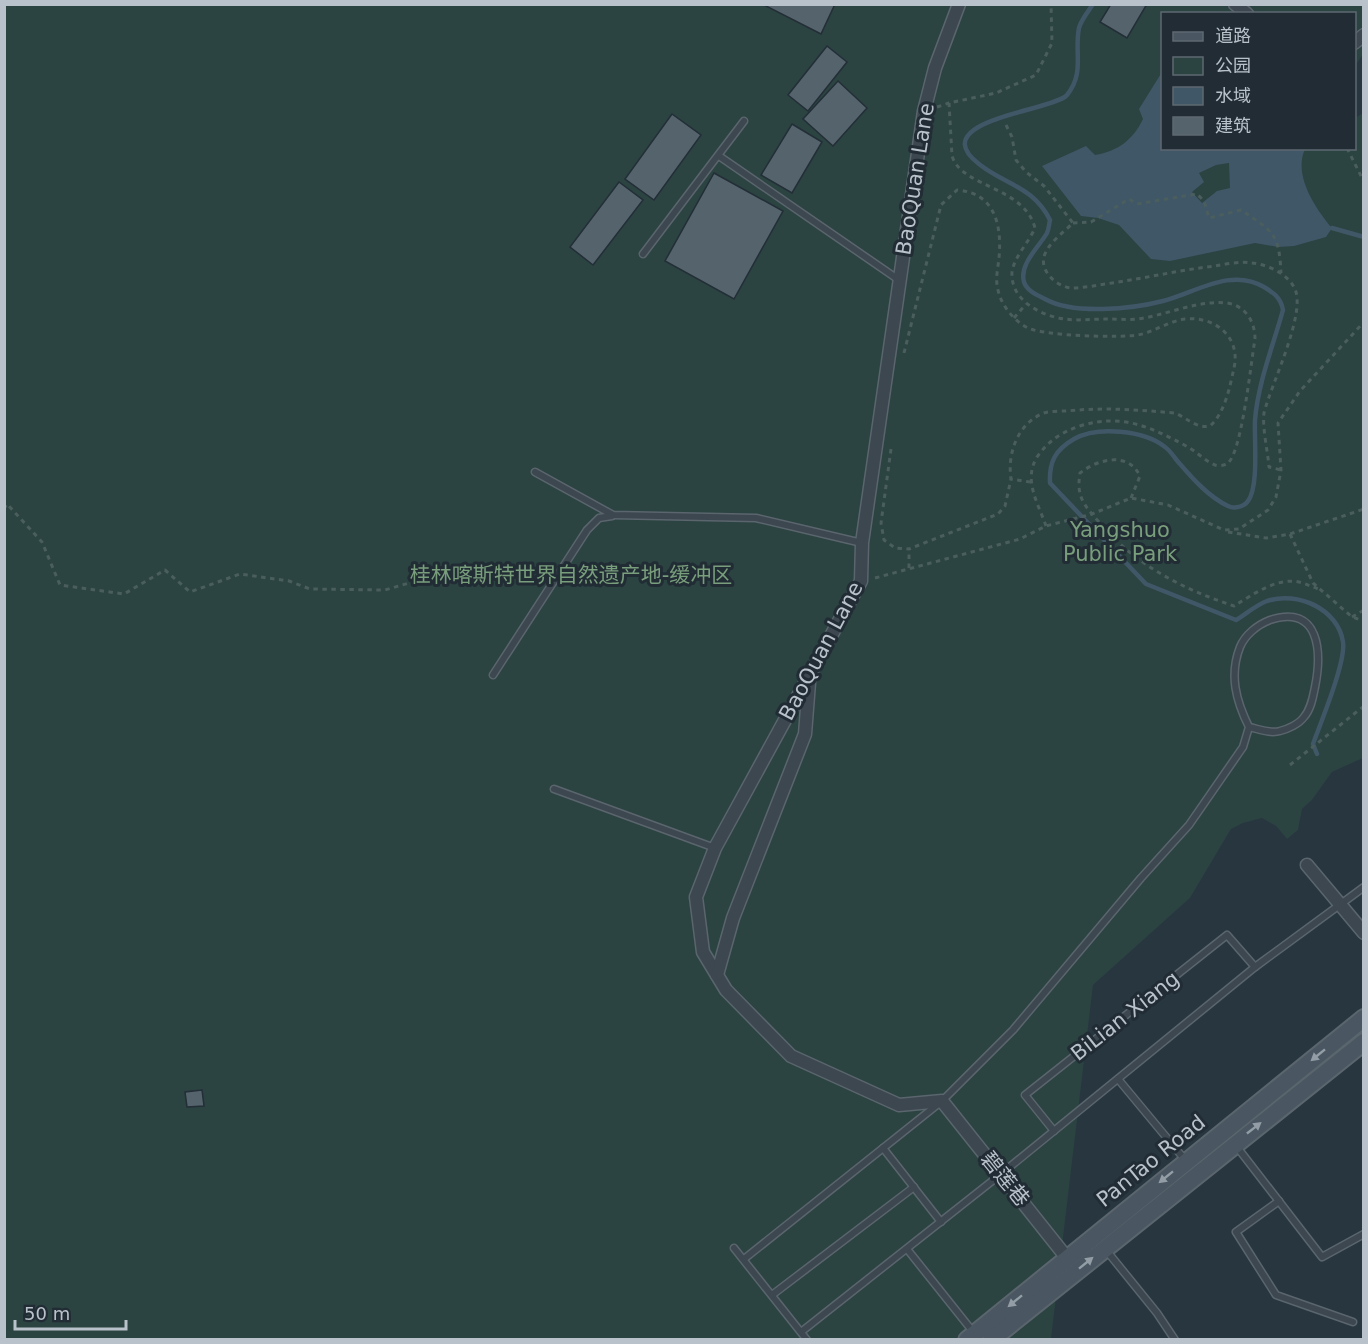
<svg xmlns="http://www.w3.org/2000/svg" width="1368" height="1344" font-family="'DejaVu Sans','Noto Sans SC',sans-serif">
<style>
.green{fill:#2b4341}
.water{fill:#405767;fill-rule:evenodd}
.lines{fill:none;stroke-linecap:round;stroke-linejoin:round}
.stream{stroke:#405767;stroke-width:4.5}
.building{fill:#54636c;stroke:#232e37;stroke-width:1.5}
.service-casing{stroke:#5a656d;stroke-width:9}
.minor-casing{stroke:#5a656d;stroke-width:15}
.secondary-casing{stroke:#5a656d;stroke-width:20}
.path{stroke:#4a5e5e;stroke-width:3;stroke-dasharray:4.5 4.5;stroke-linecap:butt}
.service{stroke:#3c4750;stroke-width:6}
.minor{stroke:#3c4750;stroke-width:12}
.secondary{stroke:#4a5762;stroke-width:16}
.oneway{fill:#929da6}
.labels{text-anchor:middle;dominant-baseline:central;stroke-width:6;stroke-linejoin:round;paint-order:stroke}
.street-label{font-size:21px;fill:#b9c2ca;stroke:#212c35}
.park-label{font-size:21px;fill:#799e7c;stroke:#212c35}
</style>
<rect width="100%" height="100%" fill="#283640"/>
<polygon class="green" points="5,5 1363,5 1363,54 1355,66 1354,14 1162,14 1162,148 1354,148 1355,118 1363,113 1363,758 1332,772 1312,800 1302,809 1298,830 1287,839 1276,826 1262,818 1243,823 1231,829 1190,898 1093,985 1051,1339 5,1340"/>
<path class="water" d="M1162 72V148L1305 149C1293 175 1315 208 1332 228L1326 237 1294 246 1278 247 1255 243 1170 261 1151 259 1119 225 1098 218 1081 216 1042 166 1086 146 1095 155C1118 151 1133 140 1143 119L1139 109ZM1229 163 1230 188 1217 191 1202 203 1192 192 1204 182 1199 173 1216 165Z"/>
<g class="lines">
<g class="stream">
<path d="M1093 4C1088 12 1081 20 1079 28 1074 52 1085 73 1067 95 1054 111 922 120 979 164 1005 185 1033 186 1050 220 1049 224 1049 229 1047 233 1039 247 1019 264 1024 282 1027 291 1037 295 1045 299 1073 315 1132 309 1163 301 1195 293 1231 267 1264 287 1274 293 1281 298 1283 310 1273 346 1258 383 1255 420 1254 439 1259 487 1248 501 1244 507 1234 509 1228 506 1209 497 1193 479 1180 464 1175 459 1171 451 1165 447 1144 430 1097 426 1074 439 1055 450 1049 462 1050 483L1146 584 1236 620C1246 614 1256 605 1267 601 1298 591 1338 609 1343 642 1346 662 1321 722 1313 744L1317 754"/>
<polyline points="1332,228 1364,237"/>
</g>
</g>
<g class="building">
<polygon points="762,4 835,4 821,34"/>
<polygon points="1111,4 1147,4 1127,38 1100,22"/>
<polygon points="827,46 847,62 808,111 788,95"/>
<polygon points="838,81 867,108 833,146 803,119"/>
<polygon points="672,114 701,135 654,200 625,179"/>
<polygon points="792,124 822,142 792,193 761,175"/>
<polygon points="714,173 783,211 734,299 665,261"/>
<polygon points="619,182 643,200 593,265 570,247"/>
<polygon points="202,1090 204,1106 187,1107 185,1092"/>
</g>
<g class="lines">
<defs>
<g id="service">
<polyline points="719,156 899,280"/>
<polyline points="643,254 744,121"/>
<polyline points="535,472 613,515 756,518 862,543"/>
<polyline points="493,675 587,530 599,518 612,516"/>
<polyline points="554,789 715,848"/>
<polyline points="1118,1079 1186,1161"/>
<polyline points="1054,1131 1025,1095 1227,935 1255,967"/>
<polyline points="1237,1147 1322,1257 1364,1234"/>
<polyline points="883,1148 941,1222"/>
<polyline points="1279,1201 1236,1232 1276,1295 1353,1322"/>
<polyline points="734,1248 807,1340"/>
<polyline points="907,1249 974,1333"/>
<polyline points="1106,1250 1157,1313 1175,1340"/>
<path d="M744 1259 942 1101 1013 1030 1141 878 1189 825 1243 747 1249 727C1236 701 1229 675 1240 647 1245 635 1257 625 1270 620 1320 604 1322 652 1315 687 1313 697 1311 709 1304 717 1299 724 1288 729 1280 731 1270 734 1259 729 1249 727"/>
<polyline points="772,1295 914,1187"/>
<polyline points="801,1332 1001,1174 1255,967 1364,887"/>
</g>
<g id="minor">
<polyline points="959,4 935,68 924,111 862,543 861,581 715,848 696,897 703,952 726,990 791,1056 899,1105 942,1101 1067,1258"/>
<polyline points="1235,4 1247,14"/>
<polyline points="1354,43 1364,35"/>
<polyline points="1307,865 1364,933"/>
<polyline points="717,975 733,918 805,734 809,683"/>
</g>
<g id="secondary">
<polyline points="967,1340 1364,1018"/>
<polyline points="991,1340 1364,1042"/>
</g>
</defs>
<use href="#service" class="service-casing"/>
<use href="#minor" class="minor-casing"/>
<use href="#secondary" class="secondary-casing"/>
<g class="path">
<polyline points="937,107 949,103"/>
<path d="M1006 125 1012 137 1016 160 1026 172 1044 186 1073 223C1064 232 1047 244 1044 257 1040 272 1058 287 1071 288 1084 288 1098 285 1112 283 1146 278 1180 270 1215 266 1226 264 1240 261 1251 263 1267 264 1286 273 1294 287 1308 311 1271 384 1264 413 1262 427 1268 453 1269 467L1281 470"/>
<polyline points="1347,148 1364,182"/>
<path d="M1073 223 1091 222 1129 199 1137 204 1197 194 1204 201 1209 218 1241 210C1273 232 1279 232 1281 273"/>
<polyline points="1014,318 1026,304"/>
<path d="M904 353 941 205 957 190C995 193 1002 225 999 258 998 268 995 279 998 290 1001 305 1014 321 1028 328 1045 336 1119 338 1138 335 1154 332 1169 321 1185 319 1215 316 1241 337 1234 368 1230 386 1225 413 1210 426 1197 429 1187 418 1175 413 1139 410 1104 407 1067 411 1060 411 1051 411 1044 413 1018 423 1007 453 1011 479L1030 482"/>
<polyline points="891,449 881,523 884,540 895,548 909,549 998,514 1005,506 1011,479"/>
<path d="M1131 498 1140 476C1128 451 1098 459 1080 473 1076 497 1084 505 1099 522 1134 564 1182 589 1234 606 1252 595 1277 577 1299 582 1307 584 1314 588 1322 590"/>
<polyline points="4,509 7,504 42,542 60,585 124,594 165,570 190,592 240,574 289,581 310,589 385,590 450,571"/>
<path d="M1046 526C1038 503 1023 480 1037 457 1048 441 1062 432 1080 426 1122 413 1151 427 1188 447 1197 452 1205 461 1215 465 1218 466 1225 466 1228 463 1242 451 1251 362 1255 339 1255 322 1246 306 1227 303 1197 300 1167 315 1138 319 1127 320 1116 319 1106 319 1092 319 1078 321 1065 319 1041 316 1010 300 1012 272 1014 257 1029 242 1035 228 1024 186 962 188 952 156L949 103 996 93 1036 75 1052 43 1051 4"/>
<polyline points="1228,532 1266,538 1290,534 1364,509"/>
<polyline points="1290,534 1313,583 1352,617 1364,621"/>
<polyline points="909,568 909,549"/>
<polyline points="875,578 1020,539 1046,526 1092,514 1131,498 1168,505 1224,530 1239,529 1268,510 1276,497 1281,470 1278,423 1300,391 1364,322"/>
<polyline points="1352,617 1364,610"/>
<polyline points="1290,765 1364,706"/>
</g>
<use href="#service" class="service"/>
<use href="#minor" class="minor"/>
<use href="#secondary" class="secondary"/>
</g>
<defs><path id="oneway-solid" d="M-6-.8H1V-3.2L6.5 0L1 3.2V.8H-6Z" transform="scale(1.5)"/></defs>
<g class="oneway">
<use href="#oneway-solid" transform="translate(1318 1055) rotate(141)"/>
<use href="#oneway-solid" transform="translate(1254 1128) rotate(-38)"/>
<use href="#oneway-solid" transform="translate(1166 1177) rotate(141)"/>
<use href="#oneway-solid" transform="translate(1086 1263) rotate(-39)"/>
<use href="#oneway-solid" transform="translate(1015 1301) rotate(141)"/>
</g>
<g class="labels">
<g class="street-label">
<text transform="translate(915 179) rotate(-81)">BaoQuan Lane</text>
<text transform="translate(821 651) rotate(-62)">BaoQuan Lane</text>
<text transform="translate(1125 1016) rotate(-38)">BiLian Xiang</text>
<text transform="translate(1151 1161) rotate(-39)">PanTao Road</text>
<text transform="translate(1005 1179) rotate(51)">碧莲巷</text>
</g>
<g class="park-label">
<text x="1120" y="530">Yangshuo<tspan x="1120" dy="24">Public Park</tspan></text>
<text x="571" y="575">桂林喀斯特世界自然遗产地-缓冲区</text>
</g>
</g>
<rect width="1368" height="1344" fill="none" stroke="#b9c2ca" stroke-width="12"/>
<rect x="1161" y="12" width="195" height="138" fill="#212c35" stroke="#5e6871" stroke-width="1.5"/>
<rect x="1173" y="32" width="30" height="9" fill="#4a5762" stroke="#5e6871" stroke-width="1.5"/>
<text x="1215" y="42" font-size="18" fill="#b9c2ca">道路</text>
<rect x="1173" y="57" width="30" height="18" fill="#2b4341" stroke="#5e6871" stroke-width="1.5"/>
<text x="1215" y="72" font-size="18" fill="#b9c2ca">公园</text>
<rect x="1173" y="87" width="30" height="18" fill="#405767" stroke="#5e6871" stroke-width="1.5"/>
<text x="1215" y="102" font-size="18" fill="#b9c2ca">水域</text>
<rect x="1173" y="117" width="30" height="18" fill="#54636c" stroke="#5e6871" stroke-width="1.5"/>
<text x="1215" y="132" font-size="18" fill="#b9c2ca">建筑</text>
<path d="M15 1320v9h111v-9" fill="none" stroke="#b9c2ca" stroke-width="3"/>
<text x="24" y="1320" font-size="18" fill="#b9c2ca" stroke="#212c35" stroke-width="4.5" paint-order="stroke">50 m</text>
</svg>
